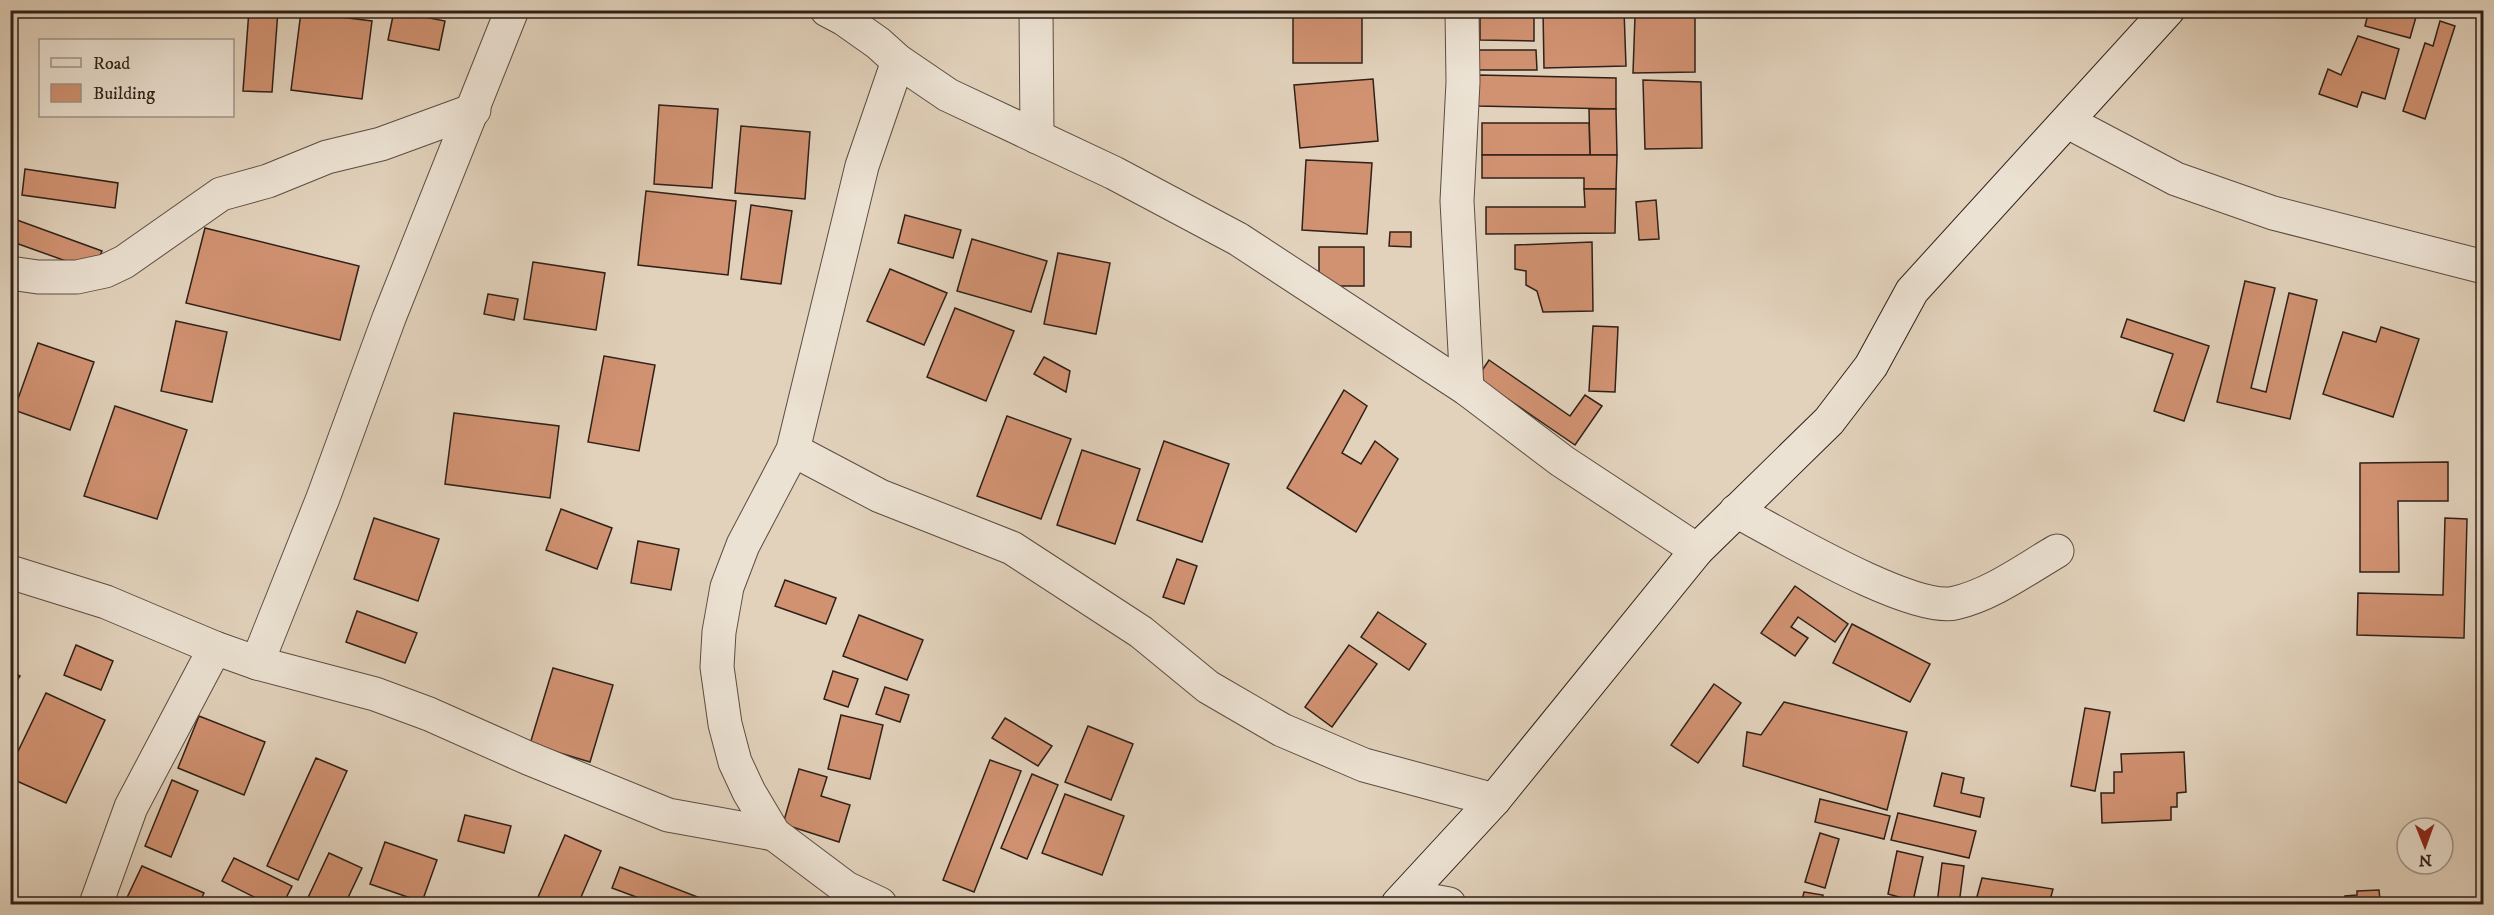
<svg xmlns="http://www.w3.org/2000/svg" width="2494" height="915" font-family="'IM FELL DW Pica',serif">
<style>
.building{fill:#d19272;stroke:#2f2119;stroke-width:1.5}
.lines{fill:none;stroke-linecap:round;stroke-linejoin:round}
.street-casing{stroke:#5c4d42;stroke-width:35}
.secondary-casing{stroke:#2f2119;stroke-width:35}
.street{stroke:#ece2d3;stroke-width:33}
.secondary{stroke:#ece2d3;stroke-width:33}
</style>
<rect width="100%" height="100%" fill="#e2d2bc"/>
<filter id="stains"><feTurbulence type="fractalNoise" baseFrequency=".00333" numOctaves="4"/><feColorMatrix values="0 0 0 0 .2 0 0 0 0 .09 0 0 0 0 .02 0 0 0 .5 -.17"/></filter>
<radialGradient id="worn" r=".72"><stop offset=".6" stop-color="#630" stop-opacity="0"/><stop offset="1" stop-color="#630" stop-opacity=".3"/></radialGradient>
<g class="building">
<polygon points="249,10 278,10 272,92 243,91"/>
<rect x="1293" y="10" width="69" height="53"/>
<polygon points="1480,10 1534,10 1534,41 1480,40"/>
<polygon points="1543,10 1624,10 1626,66 1544,68"/>
<polygon points="2369,10 2392,10 2416,17 2410,38 2365,26"/>
<polygon points="394,11 445,21 439,50 388,40"/>
<polygon points="301,12 372,21 362,99 291,90"/>
<polygon points="1695,15 1695,72 1633,73 1635,16"/>
<polygon points="2440,21 2455,26 2425,119 2403,111 2425,43 2433,46"/>
<polygon points="2358,36 2399,49 2385,99 2362,92 2357,107 2319,94 2328,69 2341,75"/>
<polygon points="1475,50 1536,50 1537,70 1474,70"/>
<polygon points="1478,75 1616,78 1616,109 1477,106"/>
<polygon points="1373,79 1378,141 1300,148 1294,85"/>
<polygon points="1643,80 1701,82 1702,148 1645,149"/>
<polygon points="659,105 718,109 712,188 654,184"/>
<polygon points="1589,109 1616,109 1617,155 1590,155"/>
<polygon points="1482,123 1589,123 1590,155 1482,155"/>
<polygon points="741,126 810,132 805,199 735,193"/>
<polygon points="1482,155 1617,155 1616,189 1584,189 1584,178 1482,178"/>
<polygon points="1306,160 1372,163 1367,234 1302,230"/>
<polygon points="25,169 118,183 115,208 22,195"/>
<polygon points="1584,189 1616,189 1615,233 1486,234 1486,207 1585,207"/>
<polygon points="646,191 736,201 728,275 638,265"/>
<polygon points="1656,200 1659,239 1639,240 1636,202"/>
<polygon points="751,205 792,211 781,284 741,279"/>
<polygon points="905,215 961,230 953,258 898,243"/>
<polygon points="17,220 102,251 94,271 10,241"/>
<polygon points="205,228 359,266 340,340 186,303"/>
<polygon points="1390,232 1411,232 1411,247 1389,246"/>
<polygon points="972,239 1047,261 1031,312 957,291"/>
<polygon points="1592,242 1593,311 1543,312 1537,291 1526,285 1526,271 1515,269 1515,245"/>
<rect x="1319" y="247" width="45" height="39"/>
<polygon points="1058,253 1110,263 1096,334 1044,324"/>
<polygon points="533,262 605,273 596,330 524,319"/>
<polygon points="890,269 947,293 924,345 867,321"/>
<polygon points="2245,281 2275,288 2251,388 2266,392 2289,293 2317,300 2290,419 2217,402"/>
<polygon points="488,294 518,299 514,320 484,314"/>
<polygon points="955,308 1014,331 986,401 927,377"/>
<polygon points="2127,319 2209,346 2184,421 2154,411 2173,354 2121,337"/>
<polygon points="176,321 227,332 212,402 161,391"/>
<polygon points="1593,326 1618,327 1615,392 1589,391"/>
<polygon points="2381,327 2419,339 2393,417 2323,394 2343,332 2376,342"/>
<polygon points="38,343 94,362 70,430 14,410"/>
<polygon points="604,356 655,365 639,451 588,442"/>
<polygon points="1044,357 1070,371 1066,392 1034,374"/>
<polygon points="1489,360 1570,416 1585,395 1602,406 1575,445 1477,378"/>
<polygon points="1344,390 1367,406 1342,453 1361,464 1375,441 1398,459 1356,532 1287,488"/>
<polygon points="115,406 187,430 157,519 84,496"/>
<polygon points="454,413 559,426 550,498 445,484"/>
<polygon points="1007,416 1071,439 1041,519 977,496"/>
<polygon points="1164,441 1229,464 1202,542 1137,520"/>
<polygon points="1082,450 1140,469 1115,544 1057,525"/>
<polygon points="2448,462 2448,501 2398,501 2399,572 2360,572 2360,463"/>
<polygon points="561,509 612,528 597,569 546,550"/>
<polygon points="374,518 439,539 418,601 354,579"/>
<polygon points="2445,518 2467,519 2464,638 2357,635 2358,593 2443,595"/>
<polygon points="638,541 679,549 671,590 631,583"/>
<polygon points="1177,559 1197,566 1184,604 1163,597"/>
<polygon points="785,580 836,598 826,624 775,606"/>
<polygon points="1795,586 1848,624 1835,642 1798,617 1791,627 1808,638 1795,656 1761,633"/>
<polygon points="357,611 417,633 405,663 346,642"/>
<polygon points="1378,612 1426,644 1409,670 1361,637"/>
<polygon points="859,615 923,640 907,680 843,656"/>
<polygon points="1852,624 1930,664 1910,702 1833,663"/>
<polygon points="76,645 113,661 101,690 64,675"/>
<polygon points="1349,645 1377,664 1332,727 1305,707"/>
<polygon points="553,668 613,685 590,762 530,744"/>
<polygon points="10,670 20,676 10,692"/>
<polygon points="833,671 858,679 848,707 824,699"/>
<polygon points="1714,684 1741,703 1698,763 1671,745"/>
<polygon points="885,687 909,695 900,722 876,714"/>
<polygon points="46,693 105,720 66,803 10,778 10,768"/>
<polygon points="1784,702 1907,732 1887,810 1743,766 1747,732 1761,735"/>
<polygon points="2085,708 2110,712 2095,791 2071,786"/>
<polygon points="841,715 883,725 870,779 828,769"/>
<polygon points="199,716 265,742 244,795 178,768"/>
<polygon points="1005,718 1052,746 1038,766 992,738"/>
<polygon points="1088,726 1133,744 1111,800 1065,782"/>
<polygon points="2184,752 2186,792 2177,793 2177,807 2171,807 2171,820 2102,823 2101,793 2114,793 2114,772 2122,772 2121,754"/>
<polygon points="316,758 347,771 298,880 267,866"/>
<polygon points="990,760 1021,771 974,892 943,880"/>
<polygon points="799,769 827,777 821,796 850,805 839,842 783,824"/>
<polygon points="1942,773 1964,778 1961,793 1984,798 1980,817 1934,806"/>
<polygon points="1032,774 1058,785 1027,859 1001,848"/>
<polygon points="172,780 198,791 171,857 145,846"/>
<polygon points="1065,794 1124,816 1102,875 1042,853"/>
<polygon points="1820,799 1890,816 1884,839 1815,822"/>
<polygon points="1898,813 1976,831 1969,858 1891,840"/>
<polygon points="465,815 511,826 504,853 458,841"/>
<polygon points="1820,833 1839,839 1825,888 1805,882"/>
<polygon points="565,835 601,851 578,904 535,904"/>
<polygon points="385,842 437,860 422,902 370,884"/>
<polygon points="1897,851 1923,857 1913,901 1888,894"/>
<polygon points="329,853 362,868 345,904 305,904"/>
<polygon points="234,858 292,886 283,904 268,904 222,881"/>
<polygon points="1942,863 1964,866 1959,904 1937,904"/>
<polygon points="142,866 204,893 199,904 124,904"/>
<polygon points="620,867 700,898 698,904 655,904 612,888"/>
<polygon points="1982,878 2053,889 2049,904 1975,904"/>
<polygon points="2379,890 2380,899 2407,898 2407,904 2346,904 2345,896 2357,895 2357,891"/>
<polygon points="1804,892 1823,895 1821,904 1801,904"/>
</g>
<g class="lines">
<defs>
<g id="street">
<polyline points="827,10 844,19 878,43 898,61 948,95 1114,173 1238,239 1467,389 1562,461 1697,550"/>
<polyline points="1036,10 1037,137"/>
<polyline points="1462,10 1463,82 1457,201 1467,389"/>
<polyline points="2068,122 2176,179 2273,213 2484,267"/>
<polyline points="10,273 38,277 77,277 105,271 124,262 221,194 268,181 327,157 381,144 474,110"/>
<polyline points="793,450 880,496 1012,548 1141,632 1208,687 1282,730 1364,765 1494,800"/>
<path d="M1736 511C1780 534 1912 613 1955 603 1991 595 2026 569 2057 551"/>
<polyline points="10,572 106,602 215,648 257,663 375,694 429,714 528,758 668,815 774,834"/>
<polyline points="257,663 323,498 389,318 512,10"/>
<polyline points="1406,896 1449,904"/>
<polyline points="96,904 131,807 215,648"/>
<polyline points="880,904 846,888 774,834 749,792 735,762 725,724 717,667 719,632 727,587 743,545 793,450 862,166 898,61"/>
</g>
<polyline id="secondary" points="1398,904 1494,800 1697,550 1829,421 1871,366 1912,291 2168,10"/>
</defs>
<use href="#street" class="street-casing"/>
<use href="#secondary" class="secondary-casing"/>
<use href="#street" class="street"/>
<use href="#secondary" class="secondary"/>
</g>
<rect width="2494" height="915" fill="none" stroke="#e2d2bc" stroke-width="36"/>
<rect x="12" y="12" width="2470" height="891" fill="none" stroke="#2f2119" stroke-width="3"/>
<rect x="18" y="18" width="2458" height="879" fill="none" stroke="#2f2119" stroke-width="1.5"/>
<rect x="39" y="39" width="195" height="78" fill="#ece2d3" stroke="#a09589" stroke-width="1.5"/>
<rect x="51" y="58" width="30" height="9" fill="#ece2d3" stroke="#a09589" stroke-width="1.5"/>
<text x="93" y="69" font-size="18" fill="#2f2119">Road</text>
<rect x="51" y="84" width="30" height="18" fill="#d19272" stroke="#a09589" stroke-width="1.5"/>
<text x="93" y="99" font-size="18" fill="#2f2119">Building</text>
<g transform="translate(2425 846) rotate(179)"><circle r="28" fill="#ece2d3" stroke="#a09589" stroke-width="1.5"/>
<path d="M0-4.5L10 22L0 15L-10 22Z" fill="#8f2418"/>
<text y="-9" font-size="16" font-weight="bold" text-anchor="middle" fill="#2f2119">N</text>
</g>
<rect width="100%" height="100%" filter="url(#stains)"/>
<rect width="100%" height="100%" fill="url(#worn)"/>
</svg>
